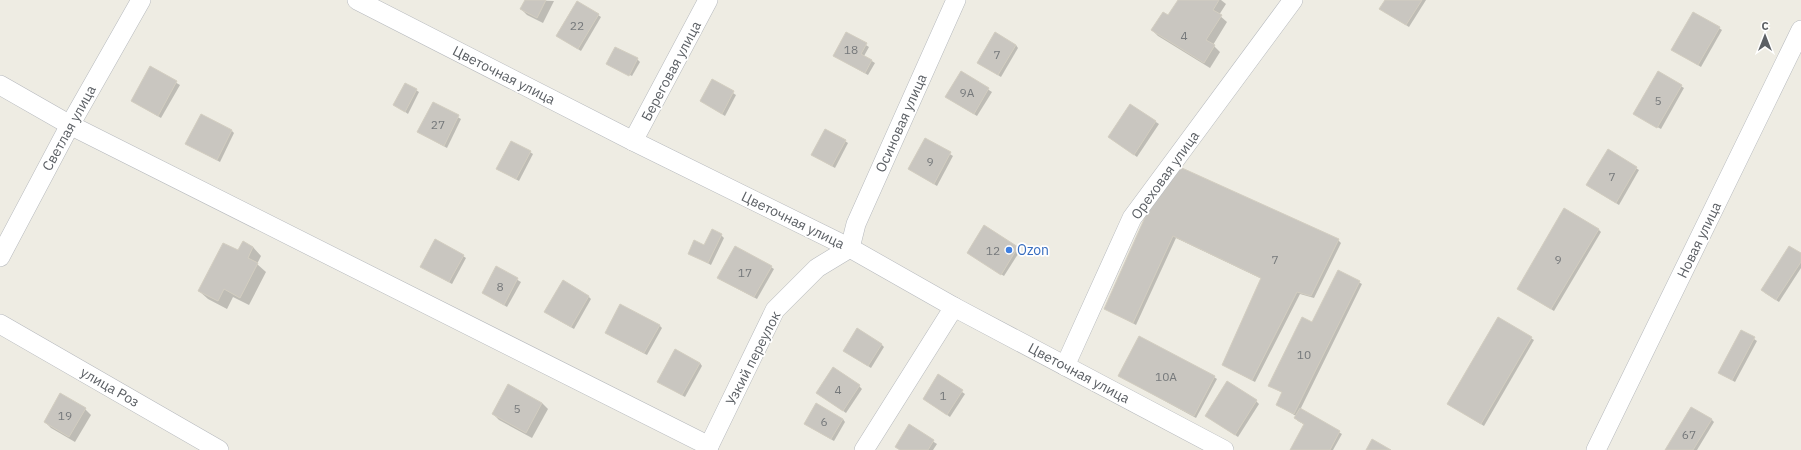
<svg xmlns="http://www.w3.org/2000/svg" width="1801" height="450" font-family="'IBM Plex Sans',sans-serif">
<style>
.shadow{fill:#0003}
.building{fill:#c9c6c0;stroke:#d3cec1}
.lines{fill:none;stroke-linecap:round;stroke-linejoin:round}
.minor-casing{stroke:#b6b9bd;stroke-width:20}
.minor{stroke:#fff;stroke-width:19}
.shop-dot{fill:#3f7fe0;stroke:#fff;stroke-width:1.5}
.labels{text-anchor:middle;dominant-baseline:central;stroke-width:3.5;stroke-linejoin:round;paint-order:stroke}
.number-label{font-size:12px;fill:#76797b}
.street-label{font-size:14px;fill:#5b5f64;stroke:#fff}
.shop-label{font-size:14px;fill:#366cbe;stroke:#fff;text-anchor:start}
</style>
<rect width="100%" height="100%" fill="#eeece3"/>
<g class="shadow">
<polygon points="526,0 554,1 543,23 527,15 521,9"/>
<polygon points="1179,0 1221,0 1226,4 1219,15 1227,22 1213,45 1220,52 1210,68 1158,36 1152,30 1168,17"/>
<polygon points="1386,0 1426,0 1409,27 1383,11"/>
<polygon points="598,15 601,17 581,51 557,36"/>
<polygon points="1719,28 1722,30 1701,67 1673,50"/>
<polygon points="847,33 869,47 864,56 875,63 868,75 834,56"/>
<polygon points="1016,45 1018,48 1001,77 978,63"/>
<polygon points="637,59 640,62 632,76 607,64"/>
<polygon points="151,68 180,85 161,118 132,101"/>
<polygon points="961,72 992,92 977,116 949,99"/>
<polygon points="1658,72 1684,88 1661,129 1636,115"/>
<polygon points="713,80 736,95 725,116 701,101"/>
<polygon points="416,90 419,92 408,114 395,105"/>
<polygon points="433,103 461,119 447,148 418,132"/>
<polygon points="1130,105 1159,124 1137,157 1109,137"/>
<polygon points="232,131 234,133 220,162 187,144"/>
<polygon points="926,139 953,156 937,186 909,169"/>
<polygon points="845,141 848,143 835,168 812,155"/>
<polygon points="1608,151 1639,170 1619,205 1590,187"/>
<polygon points="530,152 533,154 519,181 497,169"/>
<polygon points="1182,169 1338,240 1341,243 1314,298 1300,294 1255,382 1223,365 1262,279 1176,238 1136,325 1105,308"/>
<polygon points="984,227 1020,251 1004,276 971,255"/>
<polygon points="1598,229 1601,232 1554,311 1521,291"/>
<polygon points="721,235 724,238 711,265 689,253 705,246"/>
<polygon points="243,242 253,247 261,256 257,264 266,272 249,305 233,297 227,309 208,299 199,291 238,251"/>
<polygon points="1801,254 1801,268 1779,302 1765,293"/>
<polygon points="463,256 466,258 452,284 422,267"/>
<polygon points="771,267 774,269 757,299 721,280"/>
<polygon points="497,268 521,282 507,307 483,293"/>
<polygon points="1338,271 1362,284 1300,410 1342,434 1333,450 1291,450 1305,425 1298,421 1295,418 1296,416 1277,405 1283,393 1269,386 1312,323"/>
<polygon points="588,296 591,299 574,329 548,314"/>
<polygon points="1499,319 1534,340 1484,426 1448,404"/>
<polygon points="659,325 662,328 647,355 606,333"/>
<polygon points="1742,331 1757,341 1735,382 1719,373"/>
<polygon points="881,344 884,347 871,368 844,351"/>
<polygon points="700,363 702,366 685,397 659,382"/>
<polygon points="939,376 965,394 950,417 927,401"/>
<polygon points="1119,376 1214,377 1217,379 1196,418"/>
<polygon points="859,386 862,389 846,413 817,393"/>
<polygon points="1256,401 1259,404 1238,437 1206,416"/>
<polygon points="542,403 548,409 532,438 499,420 493,414"/>
<polygon points="85,409 91,415 75,442 51,428 45,422"/>
<polygon points="843,419 845,422 834,441 808,426"/>
<polygon points="1711,419 1714,422 1697,450 1667,450"/>
<polygon points="909,426 937,444 933,450 900,450"/>
</g>
<g class="building">
<polygon points="525,0 546,0 537,18 520,9"/>
<polygon points="1178,0 1219,0 1213,10 1222,15 1206,40 1215,45 1204,63 1151,30 1163,12 1168,15"/>
<polygon points="1385,0 1422,0 1406,25 1379,9"/>
<polygon points="577,1 599,14 578,49 556,36"/>
<polygon points="1693,12 1720,27 1698,65 1671,50"/>
<polygon points="846,32 867,43 861,54 872,60 865,73 833,56"/>
<polygon points="995,32 1016,45 998,75 977,63"/>
<polygon points="615,47 638,58 629,76 606,64"/>
<polygon points="150,66 177,81 158,116 131,101"/>
<polygon points="961,71 989,88 974,114 945,97"/>
<polygon points="1658,71 1682,85 1657,128 1633,114"/>
<polygon points="712,79 734,91 722,114 700,101"/>
<polygon points="405,83 417,89 405,112 393,105"/>
<polygon points="433,102 459,115 444,146 417,132"/>
<polygon points="1130,104 1156,121 1134,155 1108,137"/>
<polygon points="201,114 232,130 217,160 185,144"/>
<polygon points="825,129 846,140 832,166 811,155"/>
<polygon points="925,138 951,152 934,184 908,169"/>
<polygon points="511,141 531,151 516,179 496,169"/>
<polygon points="1608,149 1637,167 1616,203 1586,185"/>
<polygon points="1182,168 1339,239 1311,296 1297,292 1252,380 1222,365 1261,278 1173,236 1133,323 1104,309 1155,195"/>
<polygon points="1564,208 1599,229 1551,309 1517,289"/>
<polygon points="984,225 1018,247 1001,275 967,253"/>
<polygon points="712,229 722,234 708,263 688,254 694,240 704,245"/>
<polygon points="435,239 464,255 449,282 420,267"/>
<polygon points="243,241 253,247 248,258 258,263 240,298 224,289 218,301 198,291 223,243 238,250"/>
<polygon points="735,246 772,266 754,297 717,278"/>
<polygon points="1789,246 1801,253 1801,262 1776,300 1761,290"/>
<polygon points="496,266 518,278 504,305 482,293"/>
<polygon points="1338,270 1360,281 1294,414 1276,405 1282,392 1268,386 1302,317 1312,322"/>
<polygon points="563,280 589,296 571,327 544,312"/>
<polygon points="620,304 660,325 644,353 605,333"/>
<polygon points="1498,317 1532,337 1481,424 1447,404"/>
<polygon points="857,328 882,344 868,366 843,351"/>
<polygon points="1741,330 1755,337 1732,380 1718,373"/>
<polygon points="1139,336 1215,376 1194,416 1118,376"/>
<polygon points="675,349 700,363 682,395 657,382"/>
<polygon points="833,367 860,385 843,411 816,393"/>
<polygon points="938,374 963,390 947,415 923,399"/>
<polygon points="1227,381 1257,400 1235,435 1205,416"/>
<polygon points="508,384 542,403 526,433 492,414"/>
<polygon points="60,393 86,408 69,437 44,422"/>
<polygon points="816,403 843,419 831,439 804,424"/>
<polygon points="1691,407 1712,419 1693,450 1665,450"/>
<polygon points="1300,408 1340,431 1330,450 1290,450 1304,424 1294,418"/>
<polygon points="909,424 934,440 928,450 900,450 895,447"/>
<polygon points="1372,439 1391,450 1366,450"/>
</g>
<g class="lines">
<defs>
<g id="minor">
<polyline points="357,0 633,141 850,248 954,307 1224,450"/>
<polyline points="0,85 70,125 709,446"/>
<polyline points="633,141 708,0"/>
<polyline points="0,257 70,125 141,0"/>
<polyline points="0,324 219,450"/>
<polyline points="1065,366 1132,218 1293,0"/>
<polyline points="707,450 775,310 817,268 850,248 856,224 956,0"/>
<polyline points="864,450 954,307"/>
<polyline points="1596,450 1801,30"/>
</g>
</defs>
<use href="#minor" class="minor-casing"/>
<use href="#minor" class="minor"/>
</g>
<circle class="shop-dot" cx="1009" cy="250" r="4"/>
<g class="labels">
<g class="number-label">
<text x="577" y="25">22</text>
<text x="1184" y="35">4</text>
<text x="851" y="49">18</text>
<text x="997" y="54">7</text>
<text x="967" y="92">9А</text>
<text x="1658" y="100">5</text>
<text x="438" y="124">27</text>
<text x="930" y="161">9</text>
<text x="1612" y="176">7</text>
<text x="993" y="250">12</text>
<text x="1275" y="259">7</text>
<text x="1558" y="259">9</text>
<text x="745" y="272">17</text>
<text x="500" y="286">8</text>
<text x="1304" y="354">10</text>
<text x="1166" y="376">10А</text>
<text x="838" y="389">4</text>
<text x="943" y="395">1</text>
<text x="517" y="408">5</text>
<text x="65" y="415">19</text>
<text x="824" y="421">6</text>
<text x="1689" y="434">67</text>
</g>
<g class="street-label">
<text transform="translate(671 71) rotate(-62)">Береговая улица</text>
<text transform="translate(504 75) rotate(27)">Цветочная улица</text>
<text transform="translate(901 123) rotate(-66)">Осиновая улица</text>
<text transform="translate(69 128) rotate(-61)">Светлая улица</text>
<text transform="translate(1165 175) rotate(-54)">Ореховая улица</text>
<text transform="translate(793 220) rotate(26)">Цветочная улица</text>
<text transform="translate(1699 240) rotate(-64)">Новая улица</text>
<text transform="translate(753 358) rotate(-63)">Узкий переулок</text>
<text transform="translate(1079 373) rotate(28)">Цветочная улица</text>
<text transform="translate(110 387) rotate(30)">улица Роз</text>
</g>
<g class="shop-label">
<text x="1017" y="250">Ozon</text>
</g>
</g>
<g transform="translate(1765 36)" stroke="#ffffff" stroke-width="3" paint-order="stroke">
<path d="M0-3L7 15L0 10L-7 15Z" fill="#5b5f64"/>
<text y="-6" font-size="11" font-weight="bold" text-anchor="middle" fill="#5b5f64">С</text>
</g>
</svg>
